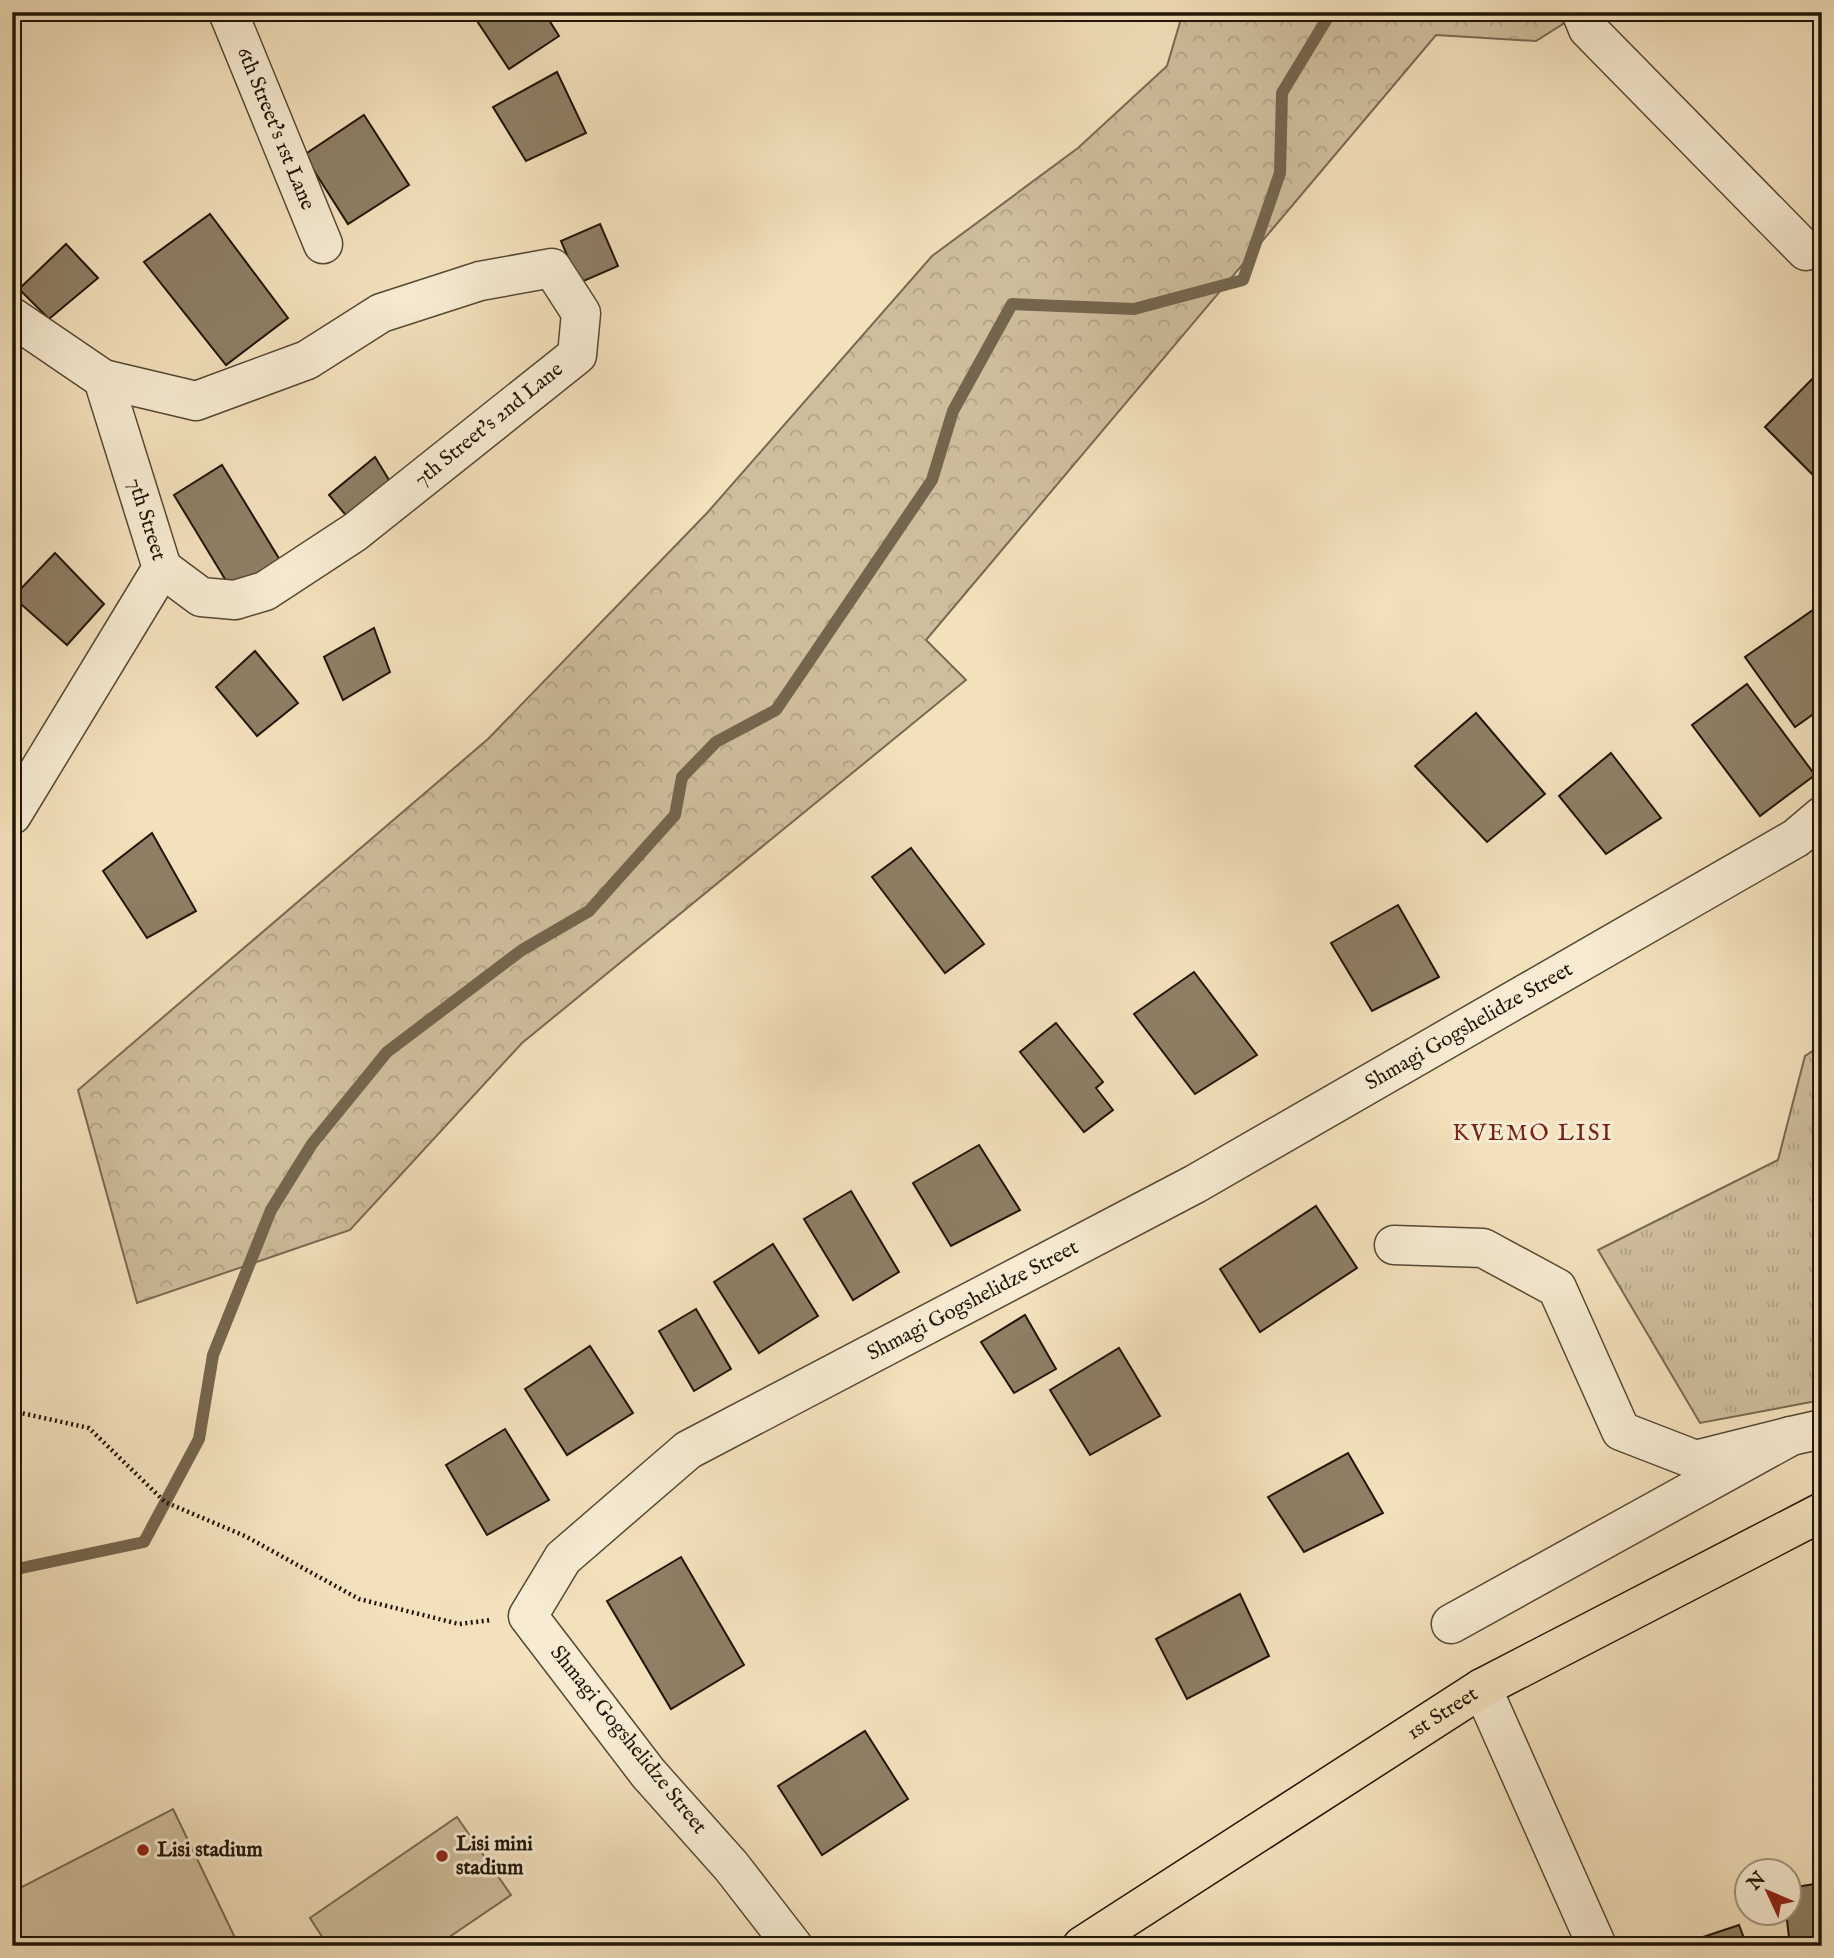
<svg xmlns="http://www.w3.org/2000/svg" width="1834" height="1958" font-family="'IM FELL English',serif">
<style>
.grass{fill:url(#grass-tufts);stroke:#786a52;stroke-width:2}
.forest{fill:url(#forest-crowns);stroke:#786a52;stroke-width:2}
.pitch{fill:#cfbe9d;stroke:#786a52;stroke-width:2}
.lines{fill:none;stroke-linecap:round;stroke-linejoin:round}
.stream{stroke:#74664e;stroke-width:12}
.building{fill:#8e7f65;stroke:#211507;stroke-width:2}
.minor-casing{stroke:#564834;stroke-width:41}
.major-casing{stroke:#211507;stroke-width:41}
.path{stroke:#211507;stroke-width:4.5;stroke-dasharray:2 3.5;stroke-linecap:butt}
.minor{stroke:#f7ecd3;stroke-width:38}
.major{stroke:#f3e1bc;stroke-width:38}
.poi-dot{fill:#8f2418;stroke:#f7ecd3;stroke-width:2.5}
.labels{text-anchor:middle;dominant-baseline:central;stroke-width:6;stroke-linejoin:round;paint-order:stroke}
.street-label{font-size:21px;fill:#211507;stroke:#f7ecd3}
.poi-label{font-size:21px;font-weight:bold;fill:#211507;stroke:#f7ecd3;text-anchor:start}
.neighbourhood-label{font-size:23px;letter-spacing:2px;fill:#7a1f14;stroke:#f7ecd3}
</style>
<defs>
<pattern id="grass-tufts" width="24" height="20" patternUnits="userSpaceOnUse" patternTransform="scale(1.75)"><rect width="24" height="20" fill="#cfbe9d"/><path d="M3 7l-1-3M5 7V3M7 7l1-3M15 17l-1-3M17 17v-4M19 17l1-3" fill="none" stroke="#b1a286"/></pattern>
<pattern id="forest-crowns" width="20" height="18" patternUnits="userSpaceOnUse" patternTransform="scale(1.75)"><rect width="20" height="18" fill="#cfbe9d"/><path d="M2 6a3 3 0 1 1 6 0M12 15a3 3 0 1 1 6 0" fill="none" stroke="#b1a286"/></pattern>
</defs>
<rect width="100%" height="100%" fill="#f3e1bc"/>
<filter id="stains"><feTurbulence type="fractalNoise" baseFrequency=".00286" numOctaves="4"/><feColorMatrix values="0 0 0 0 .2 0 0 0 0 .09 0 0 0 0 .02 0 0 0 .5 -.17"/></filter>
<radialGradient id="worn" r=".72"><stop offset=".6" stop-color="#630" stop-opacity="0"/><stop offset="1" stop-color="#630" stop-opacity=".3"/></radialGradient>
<polygon class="grass" points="1822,1045 1822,1400 1700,1423 1598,1250 1778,1160 1805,1056"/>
<polygon class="forest" points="1183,12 1582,12 1536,41 1436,35 926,640 966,680 522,1043 350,1230 137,1303 78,1090 488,739 707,513 932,256 1078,148 1167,66"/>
<g class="pitch">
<polygon points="173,1809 239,1946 12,1946 12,1892"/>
<polygon points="457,1817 511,1895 436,1946 328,1946 310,1918"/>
</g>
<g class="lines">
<polyline class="stream" points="12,1570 144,1542 199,1439 213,1355 271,1210 312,1144 387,1052 522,950 589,911 675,815 682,777 716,742 776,710 932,480 953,411 1012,304 1134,309 1243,280 1280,173 1282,93 1331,12"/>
</g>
<g class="building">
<polygon points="471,12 544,12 559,36 509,69"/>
<polygon points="557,72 586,133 526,161 493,107"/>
<polygon points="364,115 409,185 348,224 304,155"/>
<polygon points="210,214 288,318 226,365 144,262"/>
<polygon points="600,224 618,266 579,283 561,241"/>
<polygon points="66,244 98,278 49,319 19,289"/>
<polygon points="1817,374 1822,378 1822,472 1816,478 1765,427"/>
<polygon points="375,457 397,493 354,525 329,495"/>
<polygon points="222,465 283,565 234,594 174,495"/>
<polygon points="55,553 104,604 67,645 13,597"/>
<polygon points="1813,610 1822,623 1822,708 1795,727 1745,657"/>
<polygon points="374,628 390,672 343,700 324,657"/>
<polygon points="255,651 298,703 257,736 216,687"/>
<polygon points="1747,684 1815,775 1760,816 1692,725"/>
<polygon points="1476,713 1545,794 1487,842 1415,766"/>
<polygon points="1611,753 1661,818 1606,854 1559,796"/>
<polygon points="152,833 196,911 147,938 103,871"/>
<polygon points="911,848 984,944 945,973 872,877"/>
<polygon points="1398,905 1439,977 1372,1011 1331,943"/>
<polygon points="1194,972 1257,1055 1195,1094 1134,1014"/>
<polygon points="1056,1023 1103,1082 1096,1088 1113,1110 1084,1132 1020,1052"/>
<polygon points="979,1145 1020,1210 951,1246 913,1183"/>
<polygon points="851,1191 899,1272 853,1300 804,1219"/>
<polygon points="1316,1206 1357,1268 1260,1332 1220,1269"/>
<polygon points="773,1244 818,1316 759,1353 714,1282"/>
<polygon points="696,1309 731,1369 694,1391 659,1331"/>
<polygon points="1025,1315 1056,1369 1014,1393 981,1342"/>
<polygon points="590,1346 633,1413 567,1455 525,1389"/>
<polygon points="1119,1348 1160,1416 1090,1455 1050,1390"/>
<polygon points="505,1429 549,1500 487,1535 446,1465"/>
<polygon points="1348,1453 1383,1513 1304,1552 1268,1497"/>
<polygon points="681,1557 744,1665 671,1709 607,1601"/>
<polygon points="1240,1594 1269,1656 1187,1699 1156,1639"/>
<polygon points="865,1731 908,1799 822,1855 778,1786"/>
<polygon points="1822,1883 1822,1946 1790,1946 1786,1912 1788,1912 1788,1888"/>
<polygon points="1739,1925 1747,1946 1676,1946"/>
</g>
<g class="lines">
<defs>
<g id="minor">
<path id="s1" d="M228 12 323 244"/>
<polyline points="1581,12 1588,29 1806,251"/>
<path id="s2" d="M12 317 103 379 162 568 12 815"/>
<polyline points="103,379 196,401 307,360 381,313 480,281 552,268 581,313 577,355 355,532 265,591 235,600 201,597 162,568"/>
<polyline points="1394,1245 1483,1248 1557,1288 1621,1431 1696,1460 1791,1436"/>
<polyline points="1451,1624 1791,1436 1822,1429"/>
<polyline points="1482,1688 1597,1946"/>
<path id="s3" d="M793 1946 731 1866 648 1773 528 1616 563 1558 688 1450 1195 1184 1796 838 1822 816"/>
</g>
<g id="major">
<path id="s4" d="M1082 1946 1482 1688 1822 1512"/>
</g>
</defs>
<use href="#minor" class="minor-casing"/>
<use href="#major" class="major-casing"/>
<polyline class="path" points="12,1411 89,1428 165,1502 245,1536 359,1599 459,1624 492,1620"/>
<use href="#minor" class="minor"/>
<use href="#major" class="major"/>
</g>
<g class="poi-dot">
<circle cx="143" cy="1850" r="7"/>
<circle cx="442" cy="1856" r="7"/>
</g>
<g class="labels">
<g class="street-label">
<text stroke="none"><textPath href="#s1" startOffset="126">6th Street's 1st Lane</textPath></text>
<text transform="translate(489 425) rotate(-39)">7th Street's 2nd Lane</text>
<text stroke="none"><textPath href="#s2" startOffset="257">7th Street</textPath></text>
<text stroke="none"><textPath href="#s3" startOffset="1545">Shmagi Gogshelidze Street</textPath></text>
<text stroke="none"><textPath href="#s3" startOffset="978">Shmagi Gogshelidze Street</textPath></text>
<text stroke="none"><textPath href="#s4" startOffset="429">1st Street</textPath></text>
<text transform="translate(628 1740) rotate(51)">Shmagi Gogshelidze Street</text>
</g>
<g class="poi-label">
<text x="456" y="1844">Lisi mini<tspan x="456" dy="24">stadium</tspan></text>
<text x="157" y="1850">Lisi stadium</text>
</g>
<g class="neighbourhood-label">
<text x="1533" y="1133">KVEMO LISI</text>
</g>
</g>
<rect width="1834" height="1958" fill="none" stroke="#f3e1bc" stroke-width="42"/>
<rect x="14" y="14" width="1806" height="1930" fill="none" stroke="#211507" stroke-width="3.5"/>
<rect x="21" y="21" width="1792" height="1916" fill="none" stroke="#211507" stroke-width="2"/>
<g transform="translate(1768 1892) rotate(314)"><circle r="33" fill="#f7ecd3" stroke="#a19681" stroke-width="2"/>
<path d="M0-5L12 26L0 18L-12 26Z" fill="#8f2418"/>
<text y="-10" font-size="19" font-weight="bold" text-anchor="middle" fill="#211507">N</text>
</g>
<rect width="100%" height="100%" filter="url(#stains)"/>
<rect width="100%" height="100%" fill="url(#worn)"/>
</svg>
